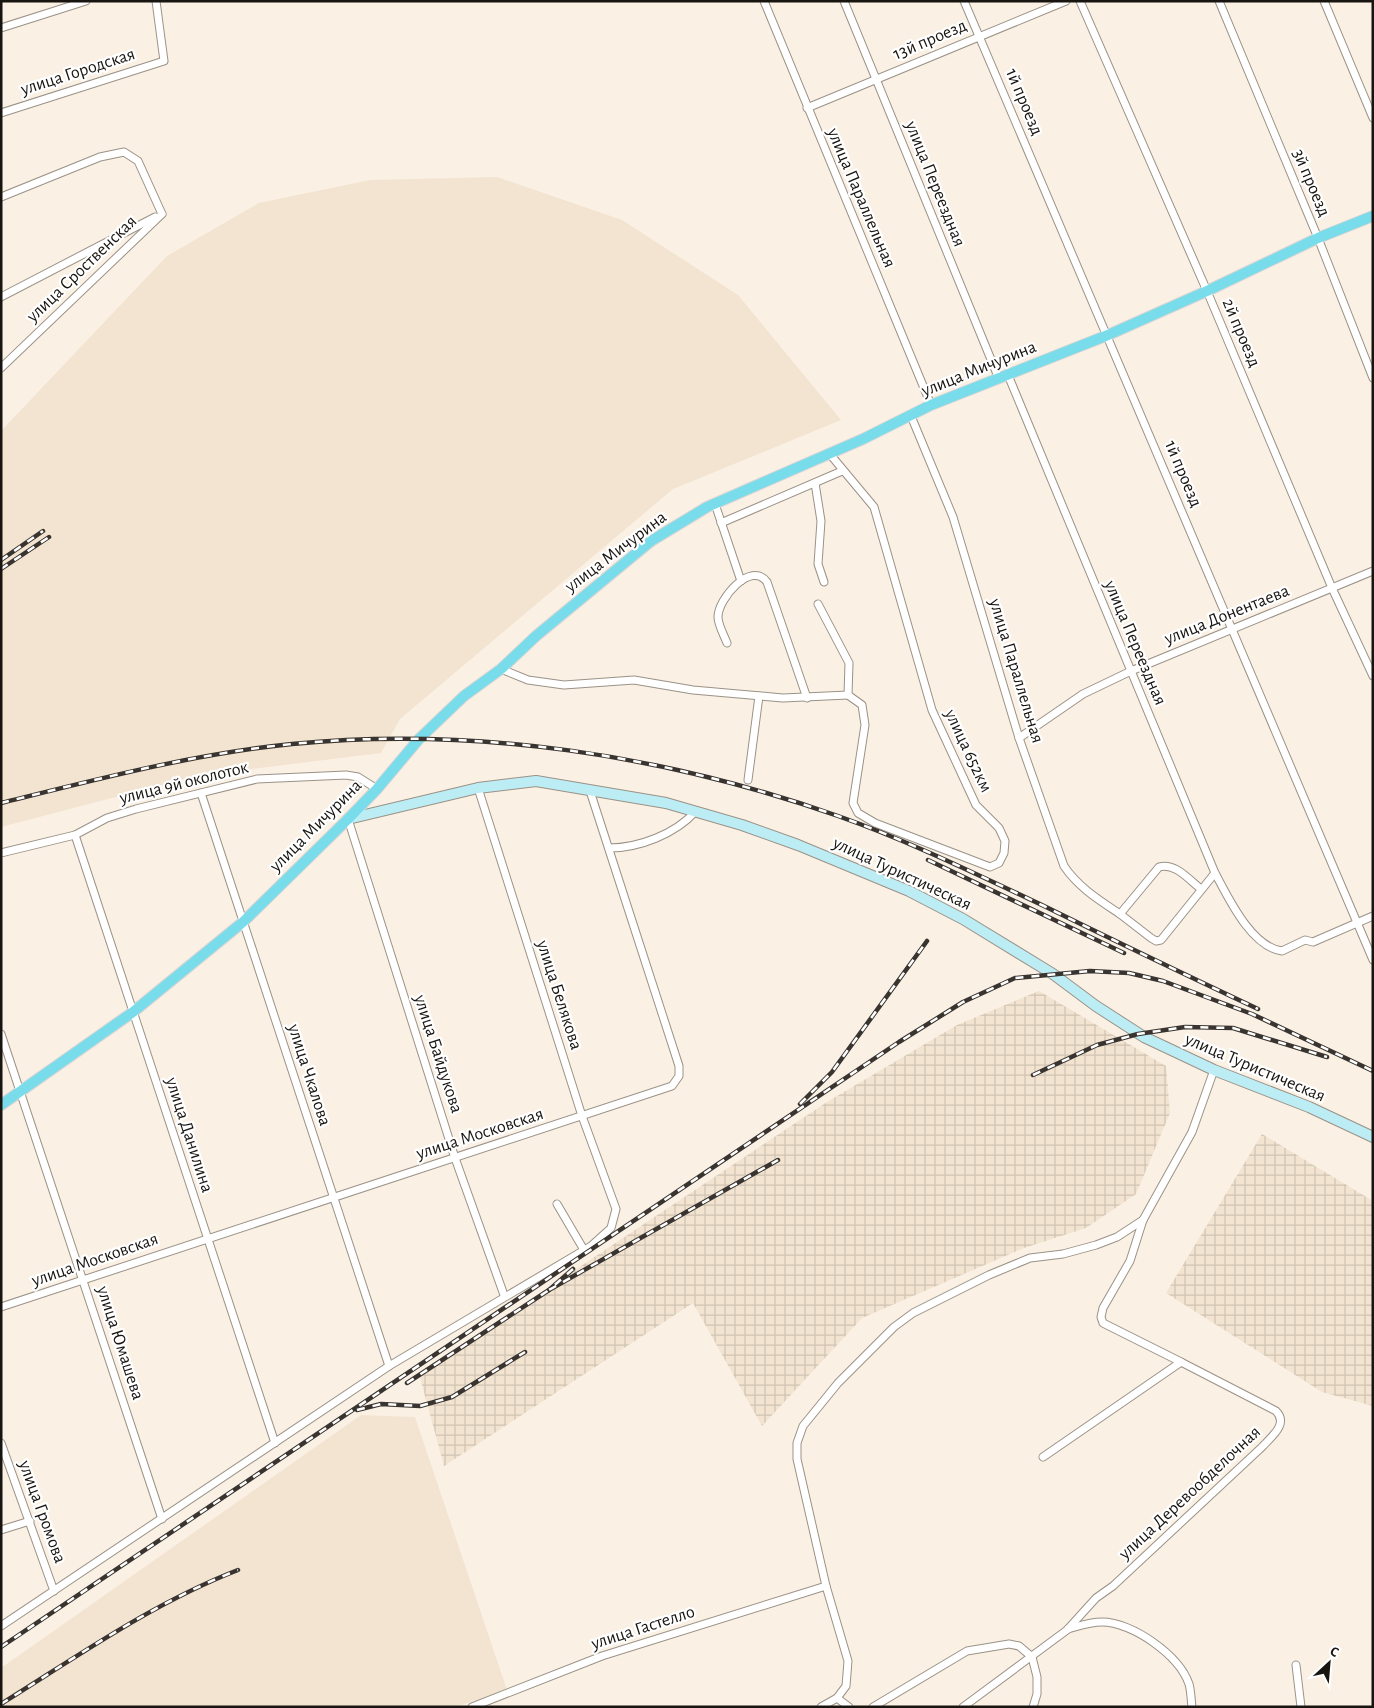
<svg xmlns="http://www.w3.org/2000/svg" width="1374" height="1708" font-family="'Alegreya Sans',sans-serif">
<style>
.built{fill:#f3e4d1}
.industrial{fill:url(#industrial-grid)}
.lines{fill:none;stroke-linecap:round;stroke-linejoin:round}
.street-casing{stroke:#9b9287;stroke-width:9}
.secondary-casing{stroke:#9b9287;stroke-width:12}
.primary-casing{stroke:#d5d5d4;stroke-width:12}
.street{stroke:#fff;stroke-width:7}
.secondary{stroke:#bcedf5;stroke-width:10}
.primary{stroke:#78dceb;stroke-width:10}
.rail-casing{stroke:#39342f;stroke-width:4.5}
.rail{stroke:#fff;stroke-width:2.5;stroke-dasharray:8;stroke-linecap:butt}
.labels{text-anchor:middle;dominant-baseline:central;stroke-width:4.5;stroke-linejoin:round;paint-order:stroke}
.street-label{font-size:18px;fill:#181410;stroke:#fff}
</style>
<defs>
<pattern id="industrial-grid" width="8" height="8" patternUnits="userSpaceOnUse" patternTransform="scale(1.25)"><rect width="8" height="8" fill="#f3e4d1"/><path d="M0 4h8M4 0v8" fill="none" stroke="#d0c3b2"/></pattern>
</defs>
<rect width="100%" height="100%" fill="#faf0e4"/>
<g class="built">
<polygon points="497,177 622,220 738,295 841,420 673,489 400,719 381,753 196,776 1,827 1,431 167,256 259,203 370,180"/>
<polygon points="361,1415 415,1417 507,1690 455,1707 1,1707 1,1668"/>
</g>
<g class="industrial">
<polygon points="1039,991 1166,1066 1170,1113 1136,1194 1086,1228 1024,1248 862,1318 762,1426 693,1303 444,1466 419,1374 827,1102 957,1025"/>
<polygon points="1262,1134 1373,1201 1373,1406 1322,1392 1166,1293"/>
</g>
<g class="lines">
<defs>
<g id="street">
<polyline points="764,1 931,405"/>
<polyline points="844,1 999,379"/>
<polyline points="964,1 1373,960"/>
<polyline points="1080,1 1207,291 1332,588 1373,676"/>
<polyline points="1219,1 1318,238 1373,378"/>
<polyline points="1324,1 1373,118"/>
<polyline points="1,28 86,1"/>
<polyline points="807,108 1066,1"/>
<polyline points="1,113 164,61 156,1"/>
<polyline points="1,197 100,157 124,152 138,161 162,214"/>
<polyline points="1,297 155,217"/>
<polyline points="1,368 162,214"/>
<path d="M1008 375 1215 873C1228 897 1251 947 1282 951L1305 940 1313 942 1373 916"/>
<path d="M911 416 953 517 1019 738 1064 866C1078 887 1099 900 1120 914"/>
<polyline points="829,453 874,507 932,710 976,805 999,828 1005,841 1004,853 999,863 990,867 875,823 858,813 853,803 865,725 862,705 848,695"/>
<polyline points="815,483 821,521 818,564 824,582"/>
<polyline points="715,504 741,581"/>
<polyline points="721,523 842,471"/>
<path d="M727 643C724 635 718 625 718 617 718 599 751 560 767 582L807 698"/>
<polyline points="501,669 528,680 564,685 634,680 693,690 783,698 848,695 849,663 818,604"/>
<polyline points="1019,738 1083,694 1131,671 1373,571"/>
<polyline points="748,780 759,696"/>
<polyline points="201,793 389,1366"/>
<polyline points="348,819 455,1158 504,1295"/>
<polyline points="75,835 275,1443"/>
<path d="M609 848C639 848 675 834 695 812"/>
<polyline points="1,853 75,835 107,818 136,809 257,779 346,775 358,777 377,789"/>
<path d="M1201 889C1189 880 1175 862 1159 867L1120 914 1151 938 1156 941 1161 940 1215 873"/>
<polyline points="1,1034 162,1519"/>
<polyline points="557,1204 584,1250"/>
<polyline points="1143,1220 1130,1261 1103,1308 1101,1317 1103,1323 1181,1362"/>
<polyline points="1,1307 672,1086 679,1076 679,1066 590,791"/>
<polyline points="1,1443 54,1591"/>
<polyline points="1,1530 30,1521"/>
<polyline points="1,1626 389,1366 591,1246 611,1228 616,1209 582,1116 478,788"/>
<path d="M1068 1629C1079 1626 1090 1622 1102 1622 1132 1622 1179 1655 1189 1684 1191 1691 1191 1699 1192 1707"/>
<polyline points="1296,1665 1301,1707"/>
<polyline points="837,1698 849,1707"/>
<polyline points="472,1707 602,1656 826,1586"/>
<polyline points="821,1707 837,1698 846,1686 848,1661 826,1586 797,1459 797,1443 803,1426 838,1383 894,1327 913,1313 989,1275 1030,1258 1063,1254 1096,1245 1117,1237 1143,1220 1192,1132 1214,1070"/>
<polyline points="873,1707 967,1651 1009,1644 1019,1646 1032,1657 1037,1677 1037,1694 1033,1707"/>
<path d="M963 1707 1067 1630 1096 1598 1113 1586 1262 1447C1271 1437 1289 1424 1276 1411L1181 1362 1043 1457"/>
</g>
<polyline id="secondary" points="348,819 478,788 536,781 666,803 742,825 798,845 909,891 963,919 1053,974 1096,1006 1144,1037 1214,1070 1309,1107 1373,1137"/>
<polyline id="primary" points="1,1105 133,1012 243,922 348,819 377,789 419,739 464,696 501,669 536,636 651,541 707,507 863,439 931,405 1108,335 1207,291 1318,238 1373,216"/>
</defs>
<use href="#street" class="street-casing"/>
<use href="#secondary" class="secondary-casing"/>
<use href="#primary" class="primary-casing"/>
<use href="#street" class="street"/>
<use href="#secondary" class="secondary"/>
<use href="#primary" class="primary"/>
<defs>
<g id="rail">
<polyline points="1,560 43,531"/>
<polyline points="1,569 49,537"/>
<path d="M1 803C98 779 193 754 292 744 476 726 664 755 838 816 909 841 976 874 1044 906 1115 941 1186 975 1258 1009"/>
<polyline points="928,860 1124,953"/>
<polyline points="1033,1075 1097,1045 1138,1034 1185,1027 1233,1028 1327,1057"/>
<polyline points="800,1104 832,1072 927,941"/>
<polyline points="573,1269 549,1290 778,1160"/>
<polyline points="407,1383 549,1290"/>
<polyline points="357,1410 381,1404 420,1406 452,1397 525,1352"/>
<polyline points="1,1647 899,1042 963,1002 1015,978 1090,971 1129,973 1163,981 1252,1014 1373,1071"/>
<path d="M1 1704C78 1656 153 1603 238 1570"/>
</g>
</defs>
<use href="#rail" class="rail-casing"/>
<use href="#rail" class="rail"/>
</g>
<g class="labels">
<g class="street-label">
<text transform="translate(930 40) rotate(-23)">13й проезд</text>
<text transform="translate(78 72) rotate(-18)">улица Городская</text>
<text transform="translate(1024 102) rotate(67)">1й проезд</text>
<text transform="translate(1311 183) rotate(67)">3й проезд</text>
<text transform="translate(935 184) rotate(68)">улица Переездная</text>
<text transform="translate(861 198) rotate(67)">улица Параллельная</text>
<text transform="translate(82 269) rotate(-44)">улица Сроственская</text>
<text transform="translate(1241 333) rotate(67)">2й проезд</text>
<text transform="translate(979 369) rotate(-22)">улица Мичурина</text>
<text transform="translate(1183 474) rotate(67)">1й проезд</text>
<text transform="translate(616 552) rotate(-37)">улица Мичурина</text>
<text transform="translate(1227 615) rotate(-22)">улица Донентаева</text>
<text transform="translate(1135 643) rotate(67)">улица Переездная</text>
<text transform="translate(1016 671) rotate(73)">улица Параллельная</text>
<text transform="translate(968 751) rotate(65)">улица 652км</text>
<text transform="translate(184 783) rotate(-14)">улица 9й околоток</text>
<text transform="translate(316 826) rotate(-45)">улица Мичурина</text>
<text transform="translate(902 874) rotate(25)">улица Туристическая</text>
<text transform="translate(559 995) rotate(72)">улица Белякова</text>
<text transform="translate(438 1054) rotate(72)">улица Байдукова</text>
<text transform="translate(1255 1068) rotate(23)">улица Туристическая</text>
<text transform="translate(309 1075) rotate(72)">улица Чкалова</text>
<text transform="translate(480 1134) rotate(-18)">улица Московская</text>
<text transform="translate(189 1135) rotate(72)">улица Данилина</text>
<text transform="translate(95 1260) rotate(-19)">улица Московская</text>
<text transform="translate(120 1343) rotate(72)">улица Юмашева</text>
<text transform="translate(1190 1493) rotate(-43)">улица Деревообделочная</text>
<text transform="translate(42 1512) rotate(70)">улица Громова</text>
<text transform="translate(643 1628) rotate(-18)">улица Гастелло</text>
</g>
</g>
<rect width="1374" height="1708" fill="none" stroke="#181410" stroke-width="5"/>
<g transform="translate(1329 1663) rotate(26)" stroke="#ffffff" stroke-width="4" paint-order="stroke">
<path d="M0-4L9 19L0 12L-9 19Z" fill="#181410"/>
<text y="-8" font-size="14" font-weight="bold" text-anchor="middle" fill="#181410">С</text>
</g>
</svg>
